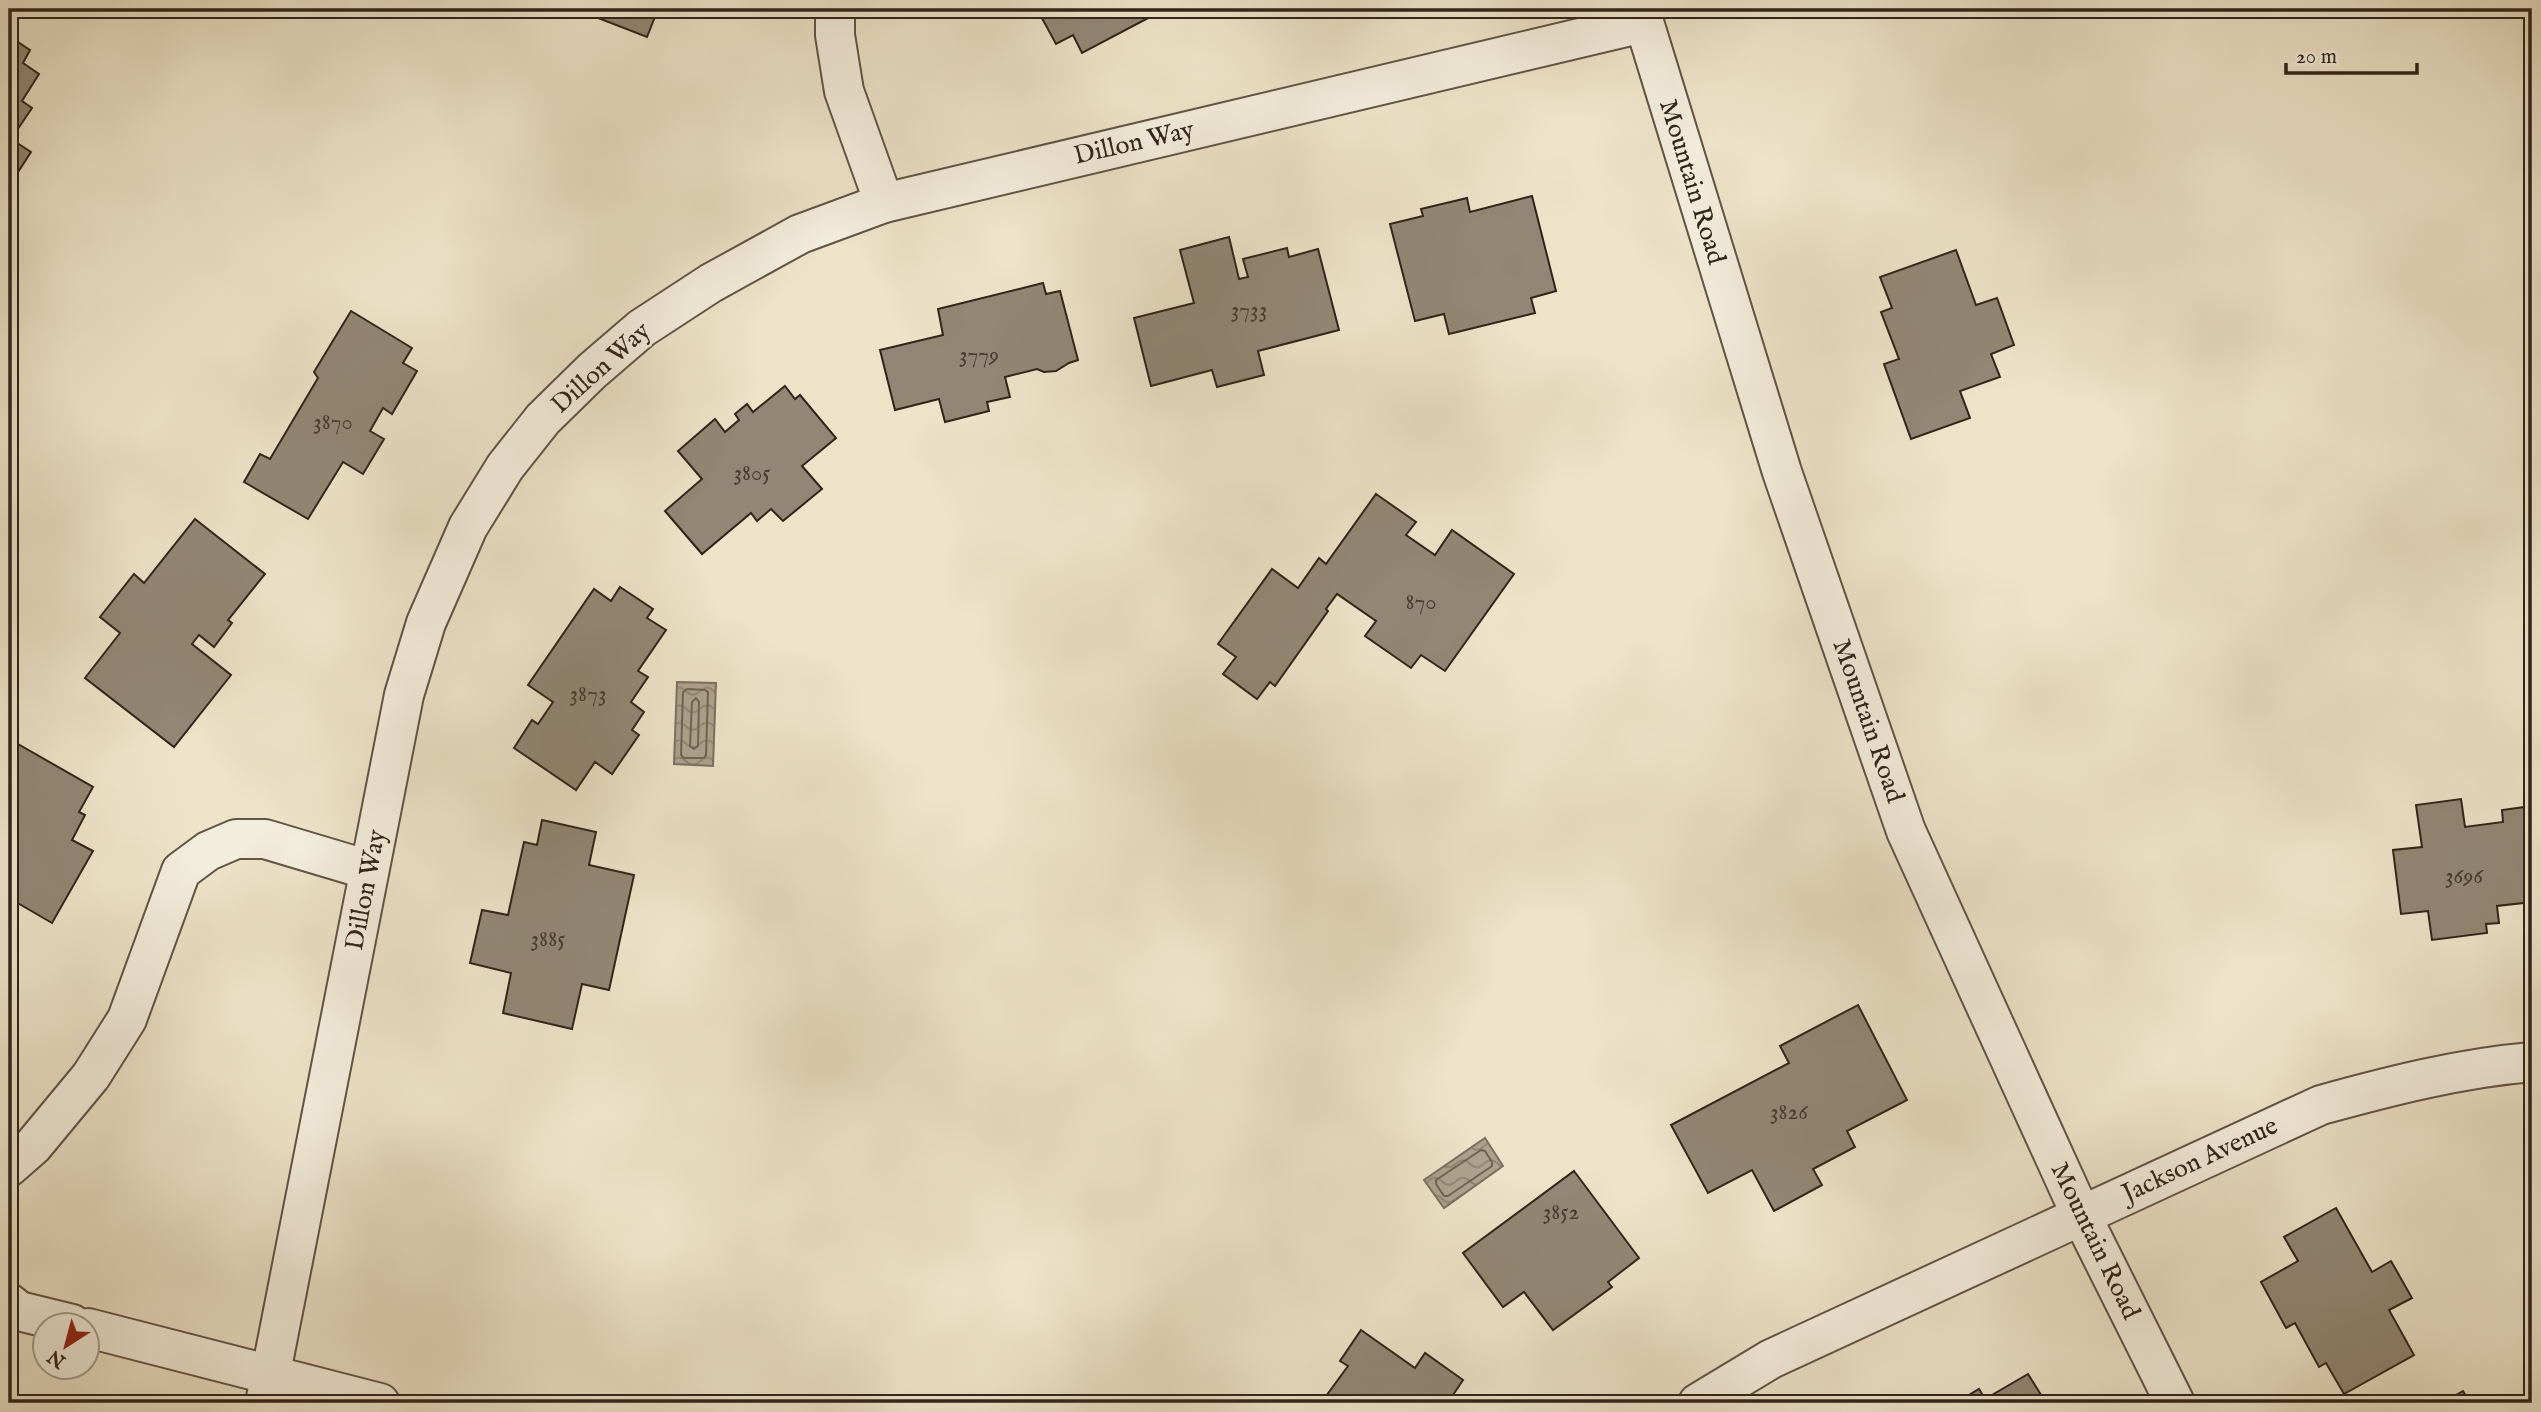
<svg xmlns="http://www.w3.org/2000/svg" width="2541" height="1412" font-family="'IM FELL English',serif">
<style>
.water{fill:url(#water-waves);stroke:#7b705f;stroke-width:2}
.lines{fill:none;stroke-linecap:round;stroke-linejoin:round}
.shore{stroke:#6e6353;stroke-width:2}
.building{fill:#928775;stroke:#302419;stroke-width:2}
.minor-casing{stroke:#5f5445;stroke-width:42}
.minor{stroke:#f3eddc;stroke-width:38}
.labels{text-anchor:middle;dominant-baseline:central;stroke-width:5;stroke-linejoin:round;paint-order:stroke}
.number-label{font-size:23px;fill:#483d30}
.street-label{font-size:26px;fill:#302419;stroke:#f3eddc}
</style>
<defs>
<pattern id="water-waves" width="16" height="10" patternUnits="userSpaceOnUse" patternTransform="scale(1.75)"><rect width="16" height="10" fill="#ada28d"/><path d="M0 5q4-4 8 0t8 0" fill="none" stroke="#8d8472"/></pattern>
</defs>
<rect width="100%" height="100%" fill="#ede3c9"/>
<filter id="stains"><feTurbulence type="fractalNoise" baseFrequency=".00286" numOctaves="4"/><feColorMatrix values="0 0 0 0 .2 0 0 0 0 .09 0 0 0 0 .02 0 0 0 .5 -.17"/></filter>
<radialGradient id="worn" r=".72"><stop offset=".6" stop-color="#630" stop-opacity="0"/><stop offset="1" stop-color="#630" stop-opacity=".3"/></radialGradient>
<g class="water">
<polygon points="677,682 716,683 713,766 674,764"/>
<polygon points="1485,1138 1503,1166 1444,1208 1424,1180"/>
</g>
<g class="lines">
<g class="shore">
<polygon points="687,689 705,690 708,692 706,755 704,758 684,758 681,755 683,692"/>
<polygon points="696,698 699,702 698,746 694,749 690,746 692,702"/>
<polygon points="1481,1150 1485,1151 1492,1162 1492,1166 1448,1196 1444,1196 1436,1184 1436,1180"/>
</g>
</g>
<g class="building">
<polygon points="575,9 658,9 647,37"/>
<polygon points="1037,9 1149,9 1152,16 1082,53 1073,35 1056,44"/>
<polygon points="9,36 30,50 23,63 39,74 22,101 32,108 11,139 31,152 9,186"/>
<polygon points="1532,196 1556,291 1531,298 1535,313 1449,334 1444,314 1415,321 1390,224 1423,216 1421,209 1467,198 1470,212"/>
<polygon points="1229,237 1239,279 1248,277 1243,259 1287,248 1289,257 1318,249 1339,330 1258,351 1264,375 1217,387 1212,370 1151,386 1134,318 1194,303 1180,250"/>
<polygon points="1956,250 1976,305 1997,298 2014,345 1991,354 2000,377 1960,391 1970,418 1911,439 1884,364 1899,359 1881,312 1892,308 1880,277"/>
<polygon points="1043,283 1046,294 1060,291 1078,360 1069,363 1056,371 1044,372 1037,369 1005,377 1010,397 987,402 989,411 945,422 939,399 895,410 880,350 943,335 938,309"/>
<polygon points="351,311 412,348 403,363 417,371 392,414 383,408 370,431 384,439 363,474 343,462 308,519 244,482 260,454 270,459 318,378 314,372"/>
<polygon points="785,386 795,399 800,395 836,438 802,466 822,489 783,521 771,509 757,521 751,513 702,554 665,511 702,479 678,451 715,419 725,432 739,420 735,414 747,404 753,412"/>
<polygon points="1376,494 1416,522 1406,535 1435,555 1452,530 1514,574 1445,671 1421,655 1411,668 1365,636 1376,621 1337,594 1326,609 1328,611 1275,686 1270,682 1257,699 1223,674 1236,657 1218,644 1272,569 1298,588 1319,558 1326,564"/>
<polygon points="195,519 265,574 228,620 232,623 214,647 199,635 192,644 231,675 174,747 85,678 120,633 100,617 134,574 144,583"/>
<polygon points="620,587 653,609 647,618 666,630 638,671 648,677 631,702 644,712 632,730 639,735 612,774 595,762 576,790 514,748 532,720 538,724 553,702 528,685 594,589 611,601"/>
<polygon points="18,744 93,787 79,812 85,815 72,840 93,851 52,923 9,898 9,761"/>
<polygon points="2461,799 2465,827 2503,822 2502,810 2532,806 2532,902 2497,906 2499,923 2486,924 2487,933 2432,940 2428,911 2401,914 2393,850 2422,847 2416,805"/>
<polygon points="542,820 596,832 589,865 634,875 609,990 582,984 572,1029 503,1013 511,973 470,963 482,910 508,915 524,842 537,845"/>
<polygon points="1858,1005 1907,1100 1847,1131 1855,1147 1813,1169 1822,1185 1774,1211 1752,1170 1708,1193 1671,1125 1789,1063 1780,1046"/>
<polygon points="1574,1171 1639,1258 1608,1282 1612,1287 1553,1330 1524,1292 1503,1307 1463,1253"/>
<polygon points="2336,1208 2372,1272 2391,1261 2412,1298 2389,1310 2414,1355 2344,1394 2326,1363 2319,1367 2295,1323 2286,1328 2261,1282 2298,1261 2284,1237"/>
<polygon points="1361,1330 1415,1368 1425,1353 1463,1380 1453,1395 1459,1399 1456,1403 1321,1403 1348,1366 1340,1361"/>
<polygon points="2028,1374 2046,1403 1956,1403 1979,1389 1985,1399"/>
<polygon points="2463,1391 2470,1403 2442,1403"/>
</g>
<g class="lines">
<defs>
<g id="minor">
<polyline points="835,9 835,35 844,91 884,203"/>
<polyline points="1640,9 1782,472 1906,831 2081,1215 2175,1403"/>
<polyline points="9,1167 33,1146 91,1076 127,1019 181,871 208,851 236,839 265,839 369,870"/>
<polyline points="9,1303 19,1311 72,1324"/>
<polyline points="88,1328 380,1403"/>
<polyline points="265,1403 404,695 426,623 468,527 505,467 543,419 592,371 642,328 711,283 800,234 884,203 1643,23"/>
<path d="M1698 1403 1771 1359 2321 1105C2390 1086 2460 1068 2532 1062"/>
</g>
</defs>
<use href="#minor" class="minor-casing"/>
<use href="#minor" class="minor"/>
</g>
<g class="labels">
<g class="number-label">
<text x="1249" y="310">3733</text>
<text x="979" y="355">3779</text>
<text x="333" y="422">3870</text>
<text x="752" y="473">3805</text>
<text x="1421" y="602">870</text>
<text x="588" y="694">3873</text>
<text x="2464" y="876">3696</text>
<text x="548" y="939">3885</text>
<text x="1789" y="1112">3826</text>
<text x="1561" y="1212">3852</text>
</g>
<g class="street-label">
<text transform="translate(1134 143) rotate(-13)">Dillon Way</text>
<text transform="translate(1692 182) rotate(73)">Mountain Road</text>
<text transform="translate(601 368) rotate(-42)">Dillon Way</text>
<text transform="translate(1868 721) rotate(71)">Mountain Road</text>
<text transform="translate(366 890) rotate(-79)">Dillon Way</text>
<text transform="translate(2200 1160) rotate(-25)">Jackson Avenue</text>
<text transform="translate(2095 1241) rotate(64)">Mountain Road</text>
</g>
</g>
<rect width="2541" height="1412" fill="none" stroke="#ede3c9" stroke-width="35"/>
<rect x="10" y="10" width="2520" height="1391" fill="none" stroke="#302419" stroke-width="3.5"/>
<rect x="18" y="18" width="2506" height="1377" fill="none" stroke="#302419" stroke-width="2"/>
<g transform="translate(66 1346) rotate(216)"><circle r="33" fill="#f3eddc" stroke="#a59d8e" stroke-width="2"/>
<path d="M0-5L12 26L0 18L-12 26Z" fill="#8f2418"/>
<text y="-10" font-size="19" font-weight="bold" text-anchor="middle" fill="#302419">N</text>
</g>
<path d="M2286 63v10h131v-10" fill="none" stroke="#302419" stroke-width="3.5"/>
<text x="2296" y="63" font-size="21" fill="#302419" stroke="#f3eddc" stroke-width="5" paint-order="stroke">20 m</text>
<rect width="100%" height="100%" filter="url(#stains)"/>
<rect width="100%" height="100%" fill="url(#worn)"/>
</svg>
